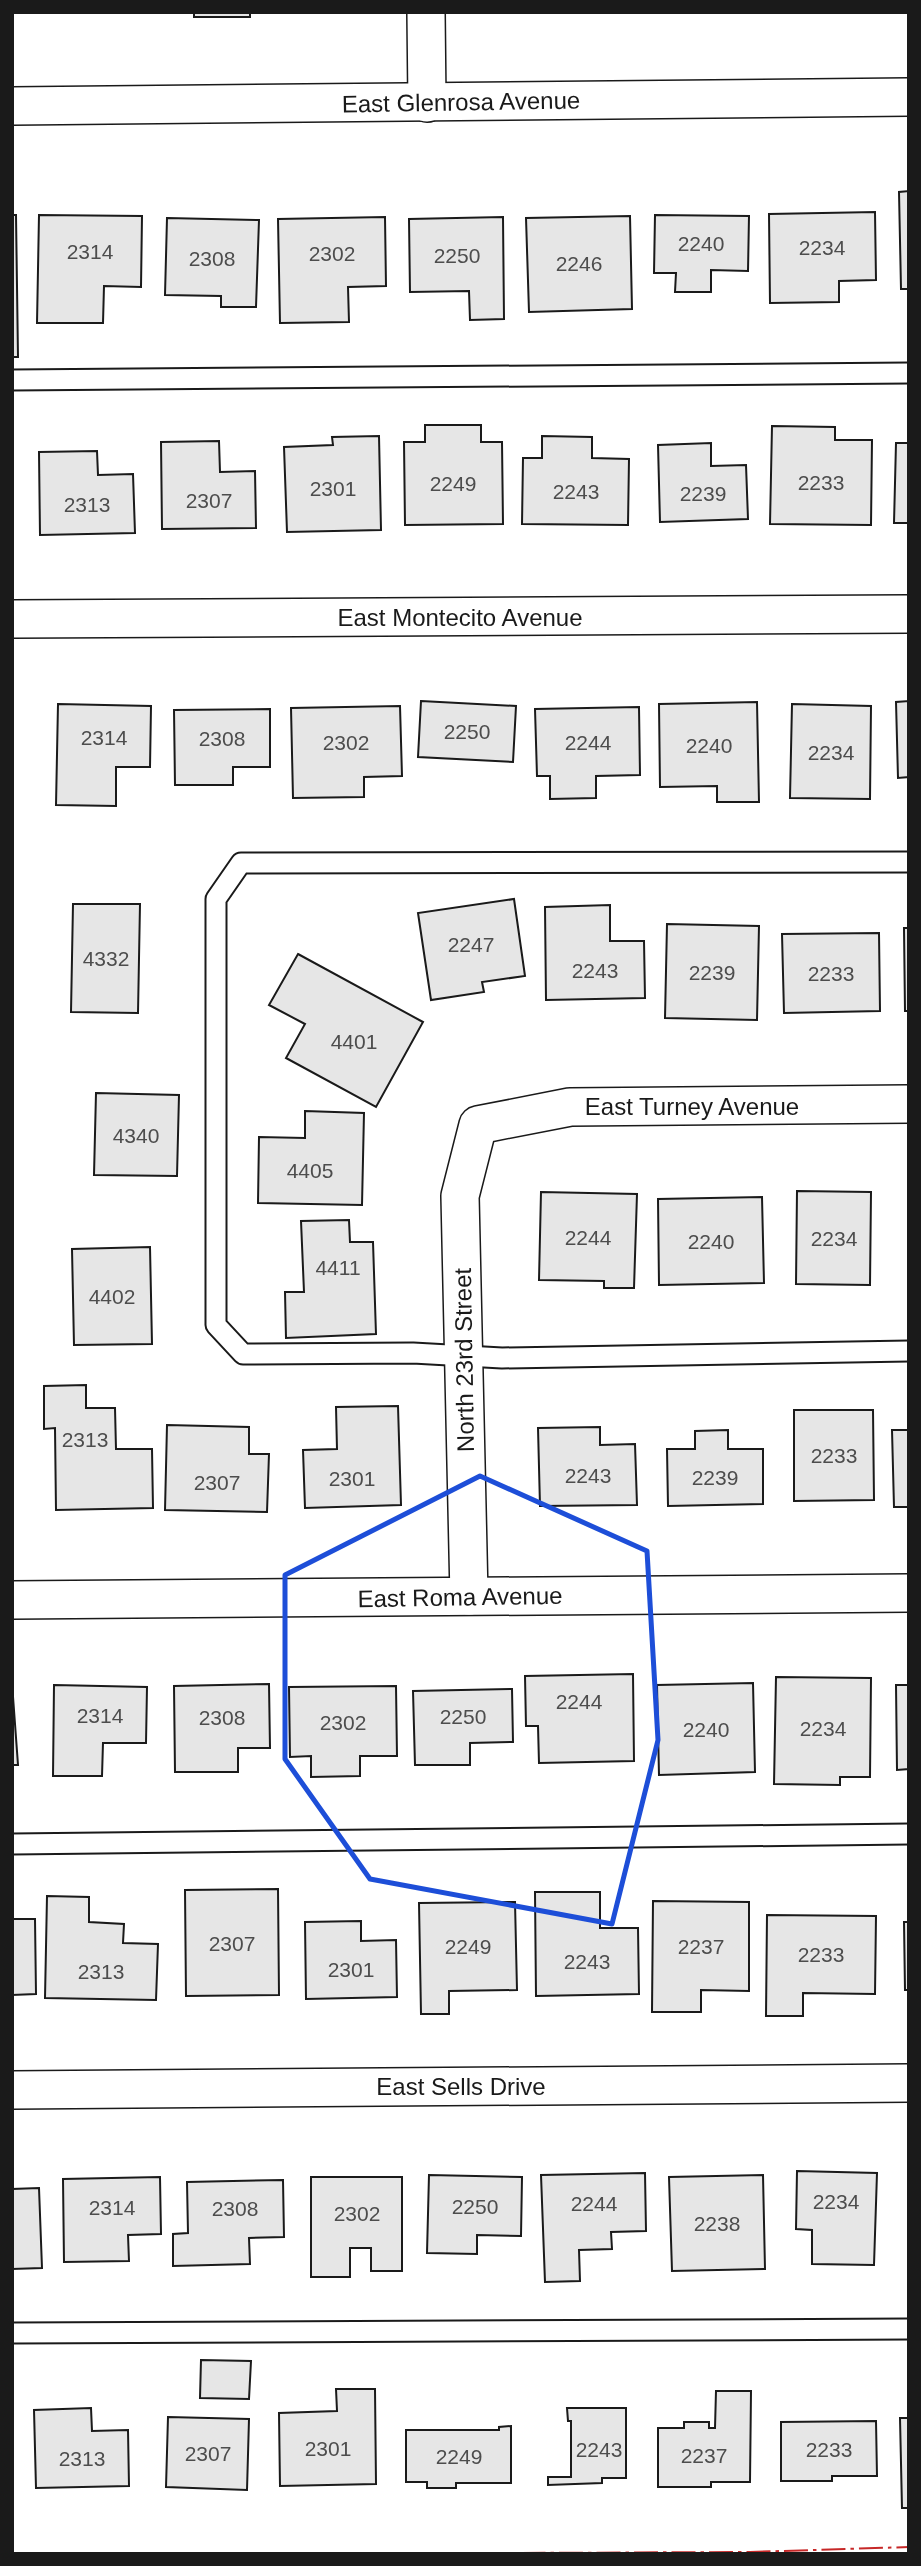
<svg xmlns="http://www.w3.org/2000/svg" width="921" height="2566" font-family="Arial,sans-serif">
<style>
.building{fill:#e6e6e6;stroke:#1a1a1a;stroke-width:2}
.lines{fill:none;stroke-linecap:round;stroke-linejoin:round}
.lane-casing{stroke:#1a1a1a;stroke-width:23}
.street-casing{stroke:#1a1a1a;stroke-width:40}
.lane{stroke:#fff;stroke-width:19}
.street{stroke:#fff;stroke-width:37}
.power{stroke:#c62828;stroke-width:2;stroke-dasharray:24 5 3.5 5;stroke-linecap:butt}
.marked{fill:none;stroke:#1d4ed8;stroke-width:5;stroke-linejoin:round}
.labels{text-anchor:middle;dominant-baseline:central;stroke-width:5;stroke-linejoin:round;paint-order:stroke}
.number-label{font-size:21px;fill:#4d4d4d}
.street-label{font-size:24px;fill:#1a1a1a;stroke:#fff}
</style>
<rect width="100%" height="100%" fill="#fff"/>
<g class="building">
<rect x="194" y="12" width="56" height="5"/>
<polygon points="909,191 909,289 901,289 899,192"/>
<polygon points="875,212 876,280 839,281 839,302 770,303 769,214"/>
<polygon points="12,215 16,215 18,357 12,357"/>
<polygon points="39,215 142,216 141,287 104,286 103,323 37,323"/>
<polygon points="655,215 749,216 748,271 711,270 711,292 675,292 676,273 654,273"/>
<polygon points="630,216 632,309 529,312 526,218"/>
<polygon points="385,217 386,286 348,287 349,322 280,323 278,219"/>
<polygon points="503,217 504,319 470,320 469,291 410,292 409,219"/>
<polygon points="167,218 259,220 256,307 221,307 221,296 165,295"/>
<polygon points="425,425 481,425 481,442 502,442 503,524 405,525 404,442 425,442"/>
<polygon points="772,426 835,427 835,440 872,440 871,525 770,524"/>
<polygon points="379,436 381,530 287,532 284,447 333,445 332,437"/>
<polygon points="542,436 592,437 592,458 629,459 628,525 522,524 523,458 542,458"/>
<polygon points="219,441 220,472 255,471 256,528 162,529 161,442"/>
<polygon points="711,443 711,466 746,465 748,519 660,522 658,445"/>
<polygon points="896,443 909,443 909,523 894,523"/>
<polygon points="97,451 98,475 133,474 135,533 40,535 39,452"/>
<polygon points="421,701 516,706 513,762 418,757"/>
<polygon points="909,701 909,777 898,778 896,702"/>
<polygon points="757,702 759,802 717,802 717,786 660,787 659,704"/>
<polygon points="58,704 151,706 150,767 116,767 116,806 56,805"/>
<polygon points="792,704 871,706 870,799 790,798"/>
<polygon points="400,706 402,776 364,777 364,797 293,798 291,708"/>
<polygon points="639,707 640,775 596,776 596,798 550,799 550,776 537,776 535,709"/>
<polygon points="270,709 270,767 233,767 233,785 175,785 174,710"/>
<polygon points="514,899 525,976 482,982 484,992 431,1000 418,913"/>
<polygon points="73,904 140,904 138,1013 71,1012"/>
<polygon points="610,905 610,941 644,941 645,998 546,1000 545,907"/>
<polygon points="667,924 759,926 757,1020 665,1018"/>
<polygon points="904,928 909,928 909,1011 905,1011"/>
<polygon points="879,933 880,1011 784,1013 782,934"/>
<polygon points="298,954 423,1022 376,1107 286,1058 305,1024 269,1005"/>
<polygon points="96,1093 179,1095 177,1176 94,1175"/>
<polygon points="305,1111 364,1113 362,1205 258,1203 259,1137 305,1138"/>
<polygon points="797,1191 871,1192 870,1285 796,1284"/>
<polygon points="541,1192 637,1194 634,1288 604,1288 604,1281 539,1280"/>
<polygon points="762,1197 764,1283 659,1285 658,1199"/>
<polygon points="349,1220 350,1242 373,1242 376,1334 286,1338 285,1292 304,1292 301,1221"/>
<polygon points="150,1247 152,1344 74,1345 72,1249"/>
<polygon points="86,1385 86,1408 115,1408 116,1449 152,1449 153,1508 56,1510 55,1428 44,1429 44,1386"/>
<polygon points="398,1406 401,1505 305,1508 303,1450 337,1449 336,1407"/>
<polygon points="794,1410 873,1410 874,1500 794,1501"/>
<polygon points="167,1425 249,1427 249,1454 269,1454 267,1512 165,1510"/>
<polygon points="600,1427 600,1445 635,1444 637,1505 540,1506 538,1428"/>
<polygon points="728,1430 728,1449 763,1449 763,1504 668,1506 667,1449 695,1449 695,1431"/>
<polygon points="892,1430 909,1430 909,1507 894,1507"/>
<polygon points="633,1674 634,1761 539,1763 538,1726 526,1726 525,1676"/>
<polygon points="776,1677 871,1678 870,1777 840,1777 840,1785 774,1784"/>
<polygon points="12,1683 18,1765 12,1765"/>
<polygon points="753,1683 755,1772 659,1775 657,1685"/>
<polygon points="269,1684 270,1748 238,1748 238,1772 175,1772 174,1686"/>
<polygon points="54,1685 147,1687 146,1743 103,1743 102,1776 53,1776"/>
<polygon points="896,1685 909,1685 909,1769 897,1770"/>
<polygon points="396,1686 397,1756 360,1756 360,1776 311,1777 311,1756 290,1757 289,1687"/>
<polygon points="512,1689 513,1742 470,1743 470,1765 415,1765 413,1691"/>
<polygon points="278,1889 279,1995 186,1996 185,1890"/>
<polygon points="535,1892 600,1892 600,1928 638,1928 639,1994 536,1996"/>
<polygon points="47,1896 89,1897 89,1922 124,1924 123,1943 158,1944 156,2000 45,1998"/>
<polygon points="653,1901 749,1902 749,1991 701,1990 701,2012 652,2012"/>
<polygon points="515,1902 517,1990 449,1991 449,2014 421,2014 419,1903"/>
<polygon points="767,1915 876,1916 875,1994 803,1993 803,2016 766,2016"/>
<polygon points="12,1919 35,1919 36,1994 12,1995"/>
<polygon points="361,1921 361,1941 396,1940 397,1997 306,1999 305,1922"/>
<polygon points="904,1922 909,1922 909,1990 905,1990"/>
<polygon points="797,2171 877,2173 874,2265 812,2264 812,2230 796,2229"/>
<polygon points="645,2173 646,2231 611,2232 612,2249 579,2250 580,2281 545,2282 541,2175"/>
<polygon points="429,2175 522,2177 521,2236 477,2235 477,2254 427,2253"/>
<polygon points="763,2175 765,2269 672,2271 669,2177"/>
<polygon points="160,2177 161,2234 128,2235 129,2261 64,2262 63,2179"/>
<polygon points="311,2177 402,2177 402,2271 371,2271 371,2248 350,2248 350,2277 311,2277"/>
<polygon points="283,2180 284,2237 249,2238 250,2264 173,2266 173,2234 188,2233 187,2182"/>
<polygon points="39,2188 42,2268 12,2269 12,2189"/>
<polygon points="201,2360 251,2361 249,2399 200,2398"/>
<polygon points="336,2389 375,2389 376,2484 280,2486 279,2413 337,2411"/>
<polygon points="716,2391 751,2391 750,2482 711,2482 711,2487 658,2487 658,2428 684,2428 684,2422 709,2422 709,2428 715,2428"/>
<polygon points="91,2408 92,2431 128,2430 129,2486 36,2488 34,2410"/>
<polygon points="567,2408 626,2408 626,2478 602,2478 602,2483 548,2485 548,2477 571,2477 571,2421 568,2421"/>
<polygon points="168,2417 249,2419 247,2490 166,2487"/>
<polygon points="900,2418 909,2418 909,2508 902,2508"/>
<polygon points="876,2421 877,2476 832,2476 832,2481 781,2481 781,2422"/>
<polygon points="511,2426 511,2483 456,2483 456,2488 427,2488 427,2482 406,2482 406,2430 499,2430 499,2427"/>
</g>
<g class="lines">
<defs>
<g id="lane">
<polyline points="12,380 909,373"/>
<polyline points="909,862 241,863 216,899 216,1325 243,1354 413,1353 502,1358 909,1351"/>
<polyline points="12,1844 909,1834"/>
<polyline points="12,2333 909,2329"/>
</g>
<g id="street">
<polyline points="426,12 427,103"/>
<polyline points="12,106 909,97"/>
<polyline points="12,619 909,614"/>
<polyline points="469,1596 460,1196 478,1125 570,1107 909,1104"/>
<polyline points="12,1600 909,1593"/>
<polyline points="12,2090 909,2083"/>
</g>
</defs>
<use href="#lane" class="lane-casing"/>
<use href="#street" class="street-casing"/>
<use href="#lane" class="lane"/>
<use href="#street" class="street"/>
<polyline class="power" points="259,2554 750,2552 909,2547"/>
</g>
<path class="marked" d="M480 1476 647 1551 658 1740 612 1924 370 1879 285 1759V1575Z"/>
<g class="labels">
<g class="number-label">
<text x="701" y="243">2240</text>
<text x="822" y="247">2234</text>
<text x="90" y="251">2314</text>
<text x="332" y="253">2302</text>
<text x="457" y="255">2250</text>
<text x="212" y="258">2308</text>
<text x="579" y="263">2246</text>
<text x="821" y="482">2233</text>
<text x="453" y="483">2249</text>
<text x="333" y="488">2301</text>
<text x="576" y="491">2243</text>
<text x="703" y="493">2239</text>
<text x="209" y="500">2307</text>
<text x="87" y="504">2313</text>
<text x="467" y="731">2250</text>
<text x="104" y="737">2314</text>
<text x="222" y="738">2308</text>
<text x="346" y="742">2302</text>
<text x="588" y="742">2244</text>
<text x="709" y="745">2240</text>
<text x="831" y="752">2234</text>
<text x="471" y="944">2247</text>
<text x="106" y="958">4332</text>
<text x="595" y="970">2243</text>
<text x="712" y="972">2239</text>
<text x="831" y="973">2233</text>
<text x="354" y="1041">4401</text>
<text x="136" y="1135">4340</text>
<text x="310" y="1170">4405</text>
<text x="588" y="1237">2244</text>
<text x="834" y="1238">2234</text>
<text x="711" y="1241">2240</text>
<text x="338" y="1267">4411</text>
<text x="112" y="1296">4402</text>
<text x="85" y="1439">2313</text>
<text x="834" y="1455">2233</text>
<text x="588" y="1475">2243</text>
<text x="715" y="1477">2239</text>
<text x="352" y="1478">2301</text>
<text x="217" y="1482">2307</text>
<text x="579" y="1701">2244</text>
<text x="100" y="1715">2314</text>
<text x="463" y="1716">2250</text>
<text x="222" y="1717">2308</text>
<text x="343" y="1722">2302</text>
<text x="823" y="1728">2234</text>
<text x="706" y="1729">2240</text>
<text x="232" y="1943">2307</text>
<text x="468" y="1946">2249</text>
<text x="701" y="1946">2237</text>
<text x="821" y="1954">2233</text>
<text x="587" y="1961">2243</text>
<text x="351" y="1969">2301</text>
<text x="101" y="1971">2313</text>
<text x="836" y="2201">2234</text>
<text x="594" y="2203">2244</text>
<text x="475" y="2206">2250</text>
<text x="112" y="2207">2314</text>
<text x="235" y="2208">2308</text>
<text x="357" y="2213">2302</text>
<text x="717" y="2223">2238</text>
<text x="328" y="2448">2301</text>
<text x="599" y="2449">2243</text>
<text x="829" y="2449">2233</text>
<text x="208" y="2453">2307</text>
<text x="704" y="2455">2237</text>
<text x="459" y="2456">2249</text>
<text x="82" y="2458">2313</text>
</g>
<g class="street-label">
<text transform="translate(461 102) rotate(-1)">East Glenrosa Avenue</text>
<text x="460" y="617">East Montecito Avenue</text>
<text x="692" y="1106">East Turney Avenue</text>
<text transform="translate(464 1360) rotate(-91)">North 23rd Street</text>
<text transform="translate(460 1597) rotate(-1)">East Roma Avenue</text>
<text x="461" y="2086">East Sells Drive</text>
</g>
</g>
<rect width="921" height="2566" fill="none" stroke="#1a1a1a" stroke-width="28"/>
</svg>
